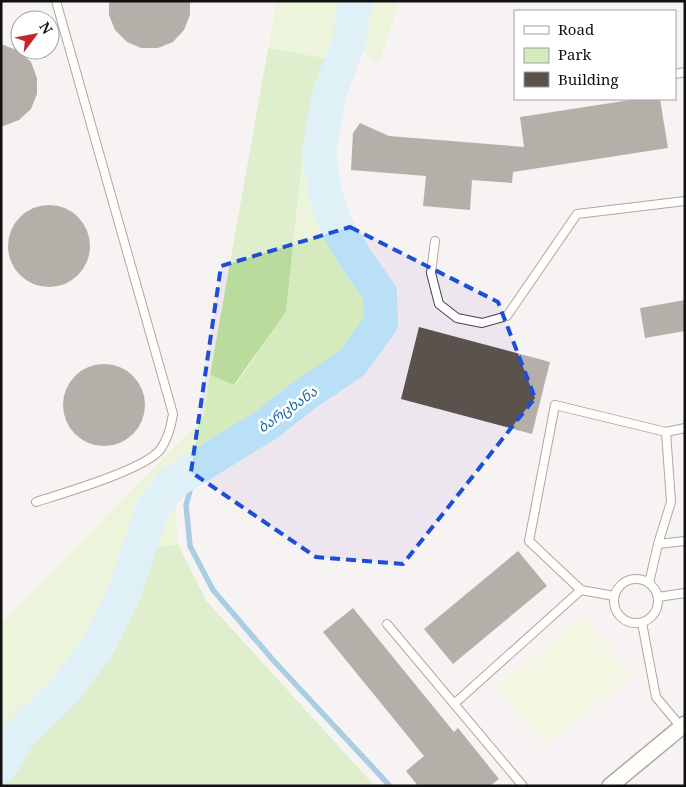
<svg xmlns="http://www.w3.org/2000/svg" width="686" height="787" font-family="'Noto Serif','Noto Sans Georgian',serif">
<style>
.industrial{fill:#eee6ef;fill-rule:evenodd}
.green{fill:#d5ebbd}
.forest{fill:#b9dc9c}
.pitch{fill:#e6f2cf}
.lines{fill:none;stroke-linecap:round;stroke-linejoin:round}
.stream{stroke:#3f96cf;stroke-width:5.5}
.river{stroke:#b9e0f7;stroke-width:34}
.building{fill:#5a524d}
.service-casing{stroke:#444;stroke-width:10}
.minor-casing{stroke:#444;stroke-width:18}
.service{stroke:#fff;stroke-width:8}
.minor{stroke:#fff;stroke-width:15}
.marked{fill:none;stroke:#1d4ed8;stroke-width:4;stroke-dasharray:10 6;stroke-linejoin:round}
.labels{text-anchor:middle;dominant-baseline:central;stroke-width:5;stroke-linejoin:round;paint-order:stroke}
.water-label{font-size:14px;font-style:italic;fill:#1768a6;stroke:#fff}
</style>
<rect width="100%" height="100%" fill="#fffdf5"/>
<g class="industrial">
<path d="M1 1H276L203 417 1 623ZM20 20H50V50H20Z"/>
<path d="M400 1H685V786H375L206 599 178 544 175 481 266 425 303 396 356 259 337 227 325 194 319 152 329 94 349 42 379 64ZM515 11H675V99H515Z"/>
</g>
<g class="green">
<polygon points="276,1 400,1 379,64 349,42 342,61 268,48"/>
<polygon points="303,151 319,152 325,194 337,227 356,259 380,293 381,323 352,363 303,396 266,425 175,481 178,544 137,551 123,596 98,646 66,689 20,734 1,766 1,623 203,417 210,375 235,385 286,312"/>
</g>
<g class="forest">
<polygon points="268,48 342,61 329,94 319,152 303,152 286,312 234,385 210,375"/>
<polygon points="178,544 206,600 374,785 1,786 1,766 20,734 66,689 98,646 123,596 137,551"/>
</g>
<polygon class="pitch" points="583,616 632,676 545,746 496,686"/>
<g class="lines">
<polyline class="stream" points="217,457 194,476 186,505 190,546 213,590 273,660 390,786"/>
<polyline class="river" points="1,766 20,734 66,689 98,646 123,596 153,507 175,481 266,425 303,396 352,363 381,323 380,293 356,259 337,227 325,194 319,152 329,94 349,42 355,1"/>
</g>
<g class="building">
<polygon points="109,1 190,1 190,15 184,30 173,42 158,48 141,48 127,42 115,30 109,15"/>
<polygon points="1,44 19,51 31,62 37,78 37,94 31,109 19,120 1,127"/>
<polygon points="637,99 660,99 668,148 513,172 512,183 472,180 470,210 423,206 426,176 351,170 353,133 360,123 389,136 524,147 520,117"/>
<circle cx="49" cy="246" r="41"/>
<polygon points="685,300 685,331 645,338 640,308"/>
<polygon points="419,327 550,362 532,434 401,399"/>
<circle cx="104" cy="405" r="41"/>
<polygon points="518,551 547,586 453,664 424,629"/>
<polygon points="353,608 454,732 458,728 499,779 490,786 418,786 406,771 424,756 323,632"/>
</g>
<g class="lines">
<defs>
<g id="service">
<polyline points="675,74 685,72"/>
<polyline points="435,241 431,273 439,304 457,318 482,323 507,316 577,214 685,201"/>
<polyline points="666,432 685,428"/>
<path d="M36 502C64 493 143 470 160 450 168 439 171 427 173 414L56 1"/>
<polyline points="658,544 685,541"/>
<circle cx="636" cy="601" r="22"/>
<polyline points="581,590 529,541 555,405 666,432 671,502 658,544 649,583"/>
<polyline points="658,597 685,593"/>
<polyline points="642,623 656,697 681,727"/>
<polyline points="387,624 523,786"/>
<polyline points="454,704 581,590 614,596"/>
</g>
<polyline id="minor" points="610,786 685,724"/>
</defs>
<use href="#service" class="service-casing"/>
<use href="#minor" class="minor-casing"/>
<use href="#service" class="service"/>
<use href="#minor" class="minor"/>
</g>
<path d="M0 0H686V787H0ZM350 227 498 302 535 398 403 564 316 557 191 472 221 266Z" fill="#fffdf5" fill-opacity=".55" fill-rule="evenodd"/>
<path class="marked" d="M350 227 498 302 535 398 403 564 316 557 191 472 221 266Z"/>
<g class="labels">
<g class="water-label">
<text transform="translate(287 409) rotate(-35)">ბარცხანა</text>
</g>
</g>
<rect width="686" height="787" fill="none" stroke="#111111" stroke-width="5"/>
<rect x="514" y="10" width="162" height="90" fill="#ffffff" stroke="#a0a0a0"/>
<rect x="524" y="26" width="25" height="8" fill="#ffffff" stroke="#a0a0a0"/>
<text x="558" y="35" font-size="15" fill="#111111">Road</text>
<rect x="524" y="48" width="25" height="15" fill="#d5ebbd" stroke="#a0a0a0"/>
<text x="558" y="60" font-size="15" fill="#111111">Park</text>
<rect x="524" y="72" width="25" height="15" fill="#5a524d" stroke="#a0a0a0"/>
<text x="558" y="85" font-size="15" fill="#111111">Building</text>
<g transform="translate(35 35) rotate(58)"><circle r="24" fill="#ffffff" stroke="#a0a0a0"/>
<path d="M0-4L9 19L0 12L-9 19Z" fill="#c4262e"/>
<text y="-8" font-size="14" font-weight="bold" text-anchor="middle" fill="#111111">N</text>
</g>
</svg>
